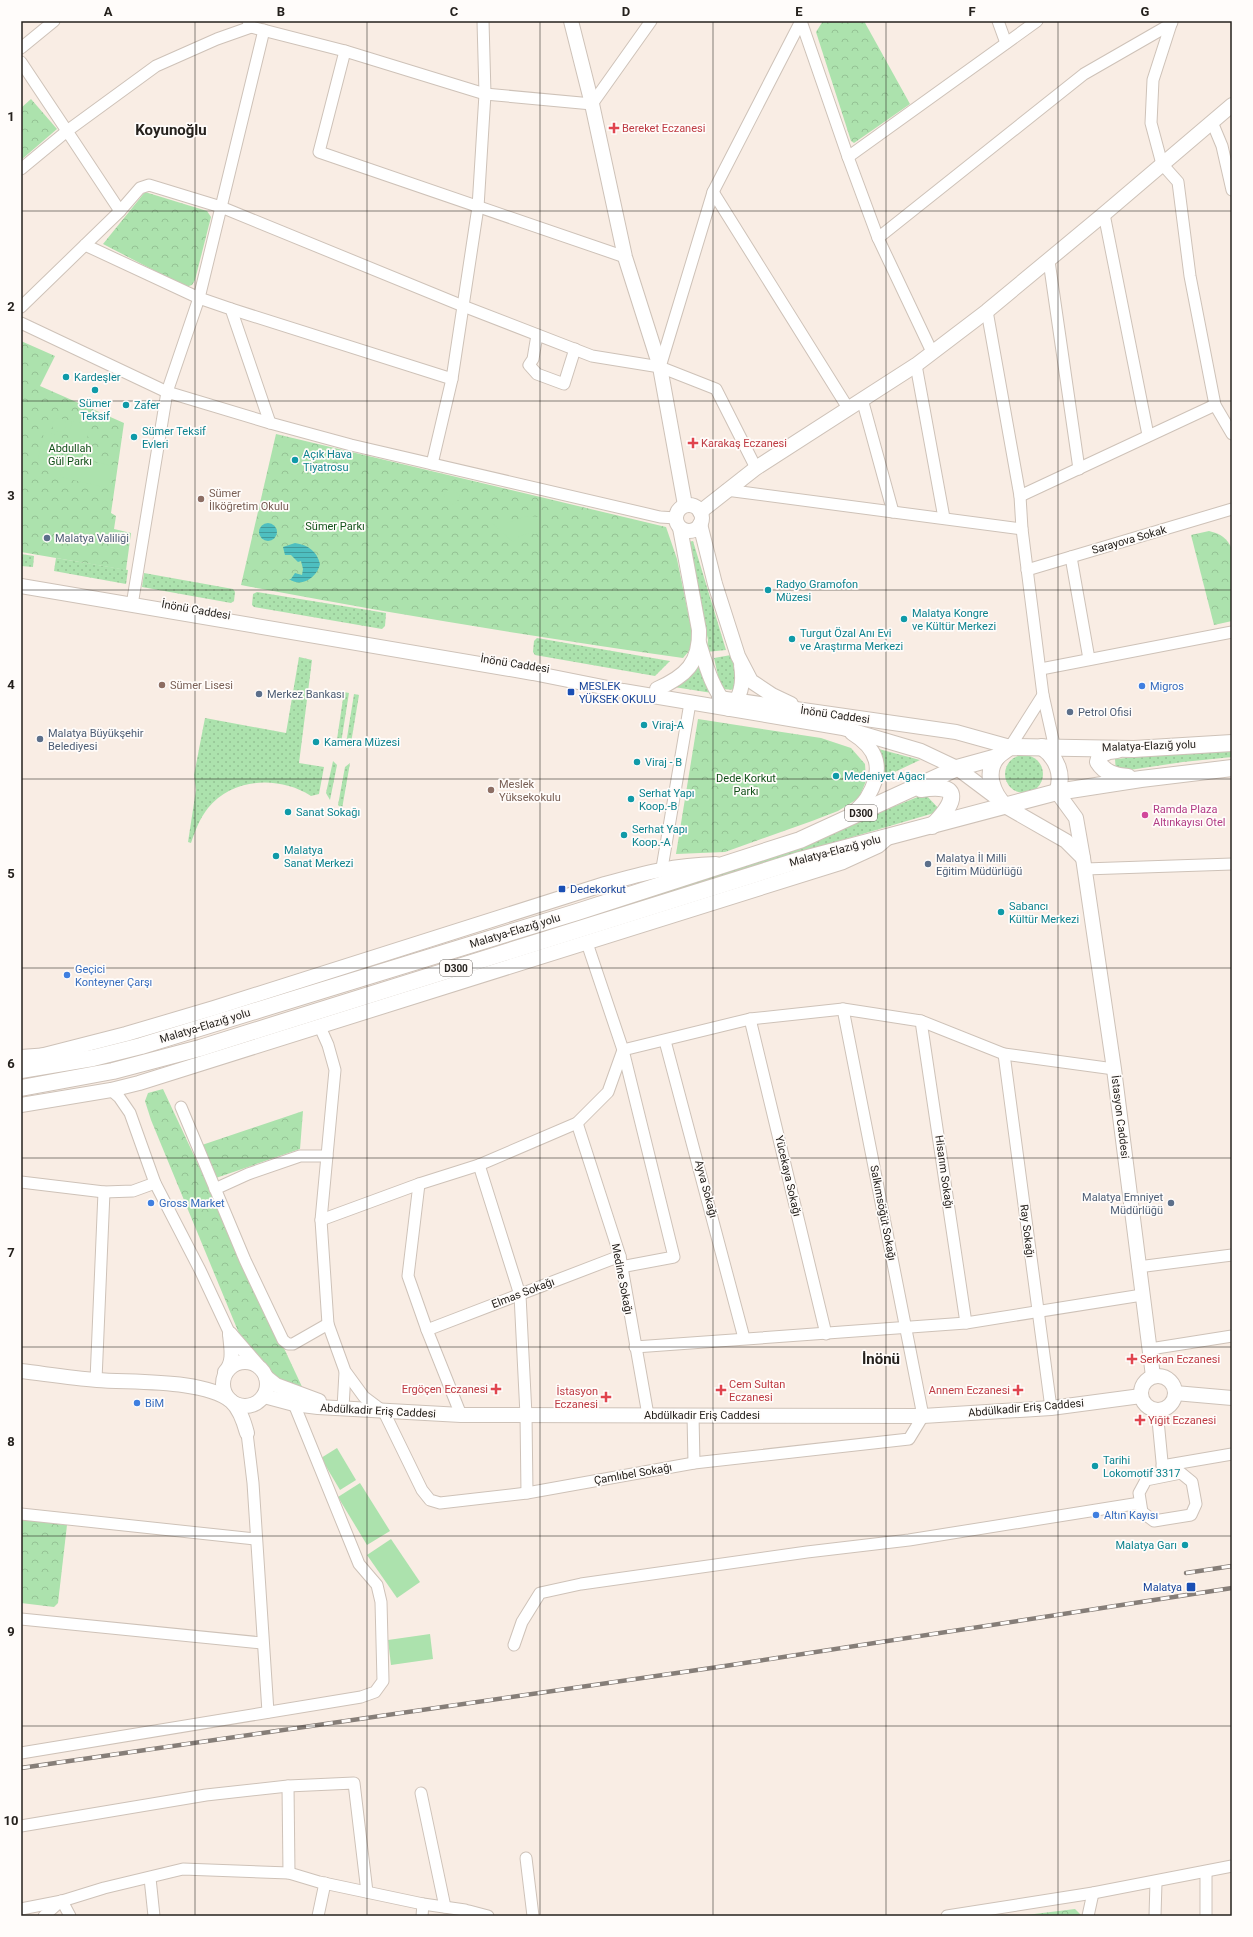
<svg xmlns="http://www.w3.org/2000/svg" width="1253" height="1937" font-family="Roboto,sans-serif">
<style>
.grass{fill:url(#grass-dots)}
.park{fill:url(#park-crowns)}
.pitch{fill:#ace2ad}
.water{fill:url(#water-rules)}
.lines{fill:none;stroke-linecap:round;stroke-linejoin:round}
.minor-casing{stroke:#cec2b8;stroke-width:13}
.major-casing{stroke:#cec2b8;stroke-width:16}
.highway-casing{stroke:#cec2b8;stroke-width:18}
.minor{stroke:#fff;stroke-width:11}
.major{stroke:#fff;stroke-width:14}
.highway{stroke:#fff;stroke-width:16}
.rail-casing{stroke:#867e78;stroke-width:4.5}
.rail{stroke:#fffcfa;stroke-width:3;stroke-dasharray:9;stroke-linecap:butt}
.grid{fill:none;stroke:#25211d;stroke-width:1;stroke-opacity:0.55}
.health-dot{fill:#e0444e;stroke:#fffcfa;stroke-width:1.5}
.culture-dot{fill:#0f9aa8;stroke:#fffcfa;stroke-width:1.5}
.education-dot{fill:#8d6e63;stroke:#fffcfa;stroke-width:1.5}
.service-dot{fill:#5c6f8a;stroke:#fffcfa;stroke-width:1.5}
.shop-dot{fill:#3f7fe0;stroke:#fffcfa;stroke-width:1.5}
.transit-dot{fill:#1a4fb4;stroke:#fffcfa;stroke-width:1.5}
.hotel-dot{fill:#d1479c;stroke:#fffcfa;stroke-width:1.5}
.labels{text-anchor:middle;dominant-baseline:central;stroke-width:3.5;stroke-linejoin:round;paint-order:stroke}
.shield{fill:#fffcfa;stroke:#66635f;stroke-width:1}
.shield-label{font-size:10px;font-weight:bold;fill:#25211d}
.health-label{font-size:11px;fill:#be3a42;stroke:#fffcfa;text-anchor:start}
.culture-label{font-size:11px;fill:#0d838f;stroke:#fffcfa;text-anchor:start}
.park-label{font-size:11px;fill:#13511a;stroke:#fffcfa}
.education-label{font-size:11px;fill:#785e54;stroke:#fffcfa;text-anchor:start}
.service-label{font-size:11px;fill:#4e5e75;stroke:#fffcfa;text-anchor:start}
.street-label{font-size:11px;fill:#25211d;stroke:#fffcfa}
.transit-label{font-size:11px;fill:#164399;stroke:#fffcfa;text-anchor:start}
.shop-label{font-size:11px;fill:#366cbe;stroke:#fffcfa;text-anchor:start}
.hotel-label{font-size:11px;fill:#b23c85;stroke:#fffcfa;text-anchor:start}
.district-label{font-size:15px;font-weight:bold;fill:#25211d;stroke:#fffcfa}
.neatline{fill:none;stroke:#25211d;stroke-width:1.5}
.grid-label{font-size:13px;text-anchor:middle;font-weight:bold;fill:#25211d}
</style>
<defs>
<pattern id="grass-dots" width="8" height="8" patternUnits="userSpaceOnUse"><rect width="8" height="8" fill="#ace2ad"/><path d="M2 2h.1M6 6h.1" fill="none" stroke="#94c294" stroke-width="1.8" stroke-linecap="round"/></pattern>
<pattern id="park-crowns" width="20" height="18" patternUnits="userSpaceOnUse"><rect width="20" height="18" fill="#ace2ad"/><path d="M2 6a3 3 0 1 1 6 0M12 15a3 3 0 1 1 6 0" fill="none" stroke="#94c294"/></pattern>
<pattern id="water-rules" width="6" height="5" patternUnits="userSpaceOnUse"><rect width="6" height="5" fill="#4ebfc0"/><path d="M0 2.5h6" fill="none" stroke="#419b9b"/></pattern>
</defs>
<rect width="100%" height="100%" fill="#f9ede4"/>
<g class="grass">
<polygon points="693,541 726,650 706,652 708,640 688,542"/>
<polygon points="21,554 34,556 33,567 21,566"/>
<polygon points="56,558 128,570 126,584 54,571"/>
<polygon points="144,573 233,589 235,592 234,601 231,603 142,587"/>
<polygon points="257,592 386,613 385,626 382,629 254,607 252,605 253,594"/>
<polygon points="537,638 670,661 655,676 535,655 533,652 534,641"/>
<polygon points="731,655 737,667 736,690 721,689 714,658"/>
<path d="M299 657 312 660 299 763 324 767 319 794 311 796C280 776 233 777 208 808 200 818 195 831 191 843L188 842 196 790 194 775 205 718 286 733Z"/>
<polygon points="701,662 712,693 674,687"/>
<polygon points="344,692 349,693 341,743 336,746"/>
<polygon points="354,694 359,695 350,749 346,744"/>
<polygon points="875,748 920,760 882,778"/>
<polygon points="1232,749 1232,757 1183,762 1116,772 1115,759"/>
<circle cx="1024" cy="774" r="19"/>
<polygon points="333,761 337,765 330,800 326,793"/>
<polygon points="350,763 342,809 338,805 345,767"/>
<polygon points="925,794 941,811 825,845 584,919 582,914 811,840"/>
</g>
<g class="park">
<polygon points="823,21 864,21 910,104 854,143 851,141 816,32"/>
<polygon points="31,99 57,129 21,160 21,108"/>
<polygon points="145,192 207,211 211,217 195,280 192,285 186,287 103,244"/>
<polygon points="21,341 55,356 40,386 124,423 111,513 116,516 114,529 131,533 126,570 21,552"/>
<path d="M276 434 666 527 677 559 693 637 689 651 683 658C535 637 388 613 241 585Z"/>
<path d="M1209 531C1221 534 1227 538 1232 549V621L1214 625 1191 535Z"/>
<polygon points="698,719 821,738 851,748 865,764 866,781 859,798 838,811 812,821 725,852 676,854"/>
<polygon points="163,1089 304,1391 280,1381 245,1348 151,1120 145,1101 148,1093"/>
<polygon points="303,1111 300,1149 213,1179 199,1146"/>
<polygon points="21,1519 67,1525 58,1603 54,1607 21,1603"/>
<polygon points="1075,1909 1082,1916 1018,1916"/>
</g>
<g class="pitch">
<circle cx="59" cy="425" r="7"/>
<polygon points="72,421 90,425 84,453 66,449"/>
<polygon points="44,432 62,436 56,464 38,460"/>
<polygon points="65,456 113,466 108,488 60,477"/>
<polygon points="450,487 461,496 454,505 443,496"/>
<path d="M526 516 542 517 539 534C528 533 521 533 513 542L492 523H507Z"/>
<polygon points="337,1448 356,1480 340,1490 321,1458"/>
<polygon points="360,1483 390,1531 367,1545 338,1497"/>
<polygon points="391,1539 420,1582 397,1598 367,1555"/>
<polygon points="430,1634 433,1659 391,1665 388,1640"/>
</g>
<g class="water">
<circle cx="268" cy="532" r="9"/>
<path d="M295 543C308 545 317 551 320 564 317 578 301 588 289 579H291L295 573 302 575 303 569 301 561 298 562 291 555H285L283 547Z"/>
</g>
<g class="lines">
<defs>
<g id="minor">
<polyline points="801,21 848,157 878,238 932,352"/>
<polyline points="998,21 1006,43"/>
<polyline points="1171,24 1153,80 1151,123 1162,164 1178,182 1190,276 1215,405 1232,434"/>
<polyline points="251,27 345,51 319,152 625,257"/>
<polyline points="21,48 54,21"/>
<polyline points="345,51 485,94 592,104 651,21"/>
<polyline points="21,62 67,131 21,169"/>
<polyline points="1212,122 1222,146 1232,190"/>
<polyline points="848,157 1037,21"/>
<polyline points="713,192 848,408"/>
<polyline points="120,211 67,131 156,66 217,39 251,27 248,21"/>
<polyline points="1104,214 1148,435"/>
<polyline points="878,238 1084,74 1171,24 1172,22"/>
<polyline points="85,245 199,298 231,309 270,423"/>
<polyline points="1049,261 1079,469"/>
<polyline points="21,307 120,211 140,188 149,185 221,207 463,306 592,356 660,367 716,389 756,468"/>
<polyline points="231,309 452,379 478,207 485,94 483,21"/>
<polyline points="987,311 1020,496 1022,529 1043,695 1056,753"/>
<polyline points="21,323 167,392 270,423 351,445 660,517 676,518"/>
<polyline points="537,335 533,359 529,365 537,374 564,384 575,349"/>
<polyline points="916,365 944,518"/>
<polyline points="660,367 713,192 801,21"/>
<polyline points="862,399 893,512"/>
<polyline points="432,464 452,379"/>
<polyline points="726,490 1022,529"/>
<polyline points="1020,496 1215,405"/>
<polyline points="1071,557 1089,659"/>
<polyline points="1027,570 1232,509"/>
<polyline points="132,605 167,392 199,298 264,30"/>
<polyline points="1041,669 1232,632"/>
<polyline points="1010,747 1043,695"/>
<polyline points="662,868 690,703"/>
<polyline points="1085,869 1232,864"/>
<polyline points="587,943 623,1050 674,1257 621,1267"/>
<polyline points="750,1019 826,1334"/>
<polyline points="921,1021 966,1323"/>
<polyline points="320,1027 328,1045 335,1070 321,1220 328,1324 345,1371 364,1397 384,1412 422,1490 430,1500 440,1503 527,1493 694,1463 909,1439 923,1416 843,1009"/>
<polyline points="665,1041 744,1338"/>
<polyline points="1004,1054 1051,1408"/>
<polyline points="111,1090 119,1097 130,1113 155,1183 200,1270 230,1334"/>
<polyline points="181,1107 245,1260 283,1340 288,1344 293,1344 328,1324"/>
<polyline points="577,1123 620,1256 648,1415"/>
<polyline points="479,1165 520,1295 526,1415 527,1493"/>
<polyline points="21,1182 104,1192 133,1191 155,1183"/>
<polyline points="419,1184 408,1276 427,1330 461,1415"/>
<polyline points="215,1189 248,1174 300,1156 327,1156"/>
<polyline points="321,1220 419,1184 479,1165 577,1123 608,1092 623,1050 750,1019 843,1009 921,1021 1004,1054 1114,1069"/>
<polyline points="1138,1267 1232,1255"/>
<polyline points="427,1330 620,1256"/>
<polyline points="635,1347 966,1323 1142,1295"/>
<polyline points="1150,1349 1232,1336"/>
<polyline points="96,1380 104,1192"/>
<polyline points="343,1408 345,1372"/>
<polyline points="1157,1410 1163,1472"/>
<polyline points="693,1415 694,1463"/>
<polyline points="247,1433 253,1483 268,1712"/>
<polyline points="1162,1466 1232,1454"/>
<polygon points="1181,1473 1192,1482 1196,1504 1191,1515 1154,1521 1142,1512 1139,1493 1146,1480"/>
<polyline points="21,1514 255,1539"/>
<polyline points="21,1619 262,1643"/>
<polyline points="514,1645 522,1622 540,1593 581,1584 807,1552 909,1540 1140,1503"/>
<polyline points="21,1753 361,1697 375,1692 383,1681 381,1602 377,1585 359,1564 294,1404"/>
<polyline points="288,1786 289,1873"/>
<polyline points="421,1793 445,1907"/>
<polyline points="21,1826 206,1795 288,1786 354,1783 367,1892"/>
<polyline points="526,1858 533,1916"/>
<polyline points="150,1878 154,1916"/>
<polyline points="62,1901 70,1916"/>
<polyline points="21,1909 62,1901 104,1888 183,1869 289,1873 319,1882 423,1904 465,1910 475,1916"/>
<polyline points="469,1911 488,1916"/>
<polyline points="44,1916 61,1901"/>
<polyline points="318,1916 325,1883"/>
<polyline points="422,1916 423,1904"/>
<polyline points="947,1916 1093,1893 1232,1866"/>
<polyline points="1088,1916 1093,1893"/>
<polyline points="1155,1916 1156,1882"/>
<polyline points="1206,1916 1206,1872"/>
</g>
<g id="major">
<polyline points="571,21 592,104 625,257 660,367 685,505"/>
<circle cx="689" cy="518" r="13"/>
<polyline points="700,512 756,468 916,365 987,311 1104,214 1232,105"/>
<polyline points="700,524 715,584 738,656 751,681 772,695 791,704"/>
<polyline points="21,586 533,673 623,691 843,728 921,751 957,768 997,798"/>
<path d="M699 643C707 669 712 688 729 709 742 697 744 682 741 665"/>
<path d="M657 689C686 676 700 663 699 630L680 528"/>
<polyline points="719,698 956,732 1010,747"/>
<polyline points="1057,792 1076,818 1083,858 1114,1069 1153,1376"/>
<polyline points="1005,806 1066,841 1083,858"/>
<path d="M851 815C857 809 865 803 868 796 884 769 878 749 852 733"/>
<path d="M40 1056 126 1034 214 1008 605 884C644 873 675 865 716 864"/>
<polyline points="21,1057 49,1055"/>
<polyline points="21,1105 111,1090 139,1083 843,862 878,846 886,839"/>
<polyline points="230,1334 257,1365"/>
<circle cx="245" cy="1384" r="22"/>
<path d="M21 1371C46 1374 71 1378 97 1380 132 1383 204 1379 231 1401 240 1409 244 1422 247 1433"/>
<path d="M225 1372C235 1362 231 1347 230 1334"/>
<circle cx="1158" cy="1393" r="17"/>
<polyline points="266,1377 276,1385 319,1401"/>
<polyline points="1175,1393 1232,1398"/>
<polyline points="264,1396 294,1404 318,1407 461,1415 923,1416 1051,1408 1141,1396"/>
</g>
<g id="highway">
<path d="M1042 747C1057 758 1064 775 1057 792"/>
<path d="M1117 750 1109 751 1100 755 1098 762C1105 773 1115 776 1128 777"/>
<path d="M921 789C964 782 955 804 932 826"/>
<path d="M1005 806C993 794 984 773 997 757 1001 753 1006 750 1010 747L1134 749 1232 743"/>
<polyline points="21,1070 93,1058 141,1046 577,912 800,840 957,768 997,757"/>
<polyline points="21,1088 113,1071 200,1048 800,860 1057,792 1141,779 1232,768"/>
</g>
</defs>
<use href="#minor" class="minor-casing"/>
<use href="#major" class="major-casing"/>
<use href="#highway" class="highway-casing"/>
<use href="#minor" class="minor"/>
<use href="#major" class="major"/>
<use href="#highway" class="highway"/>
<defs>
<g id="rail">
<polyline points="1186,1573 1232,1566"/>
<polyline points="21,1768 725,1666 1232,1588"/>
</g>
</defs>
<use href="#rail" class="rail-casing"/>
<use href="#rail" class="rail"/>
</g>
<path class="grid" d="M195 21V1916M367 21V1916M540 21V1916M713 21V1916M886 21V1916M1058 21V1916M21 211H1232M21 401H1232M21 590H1232M21 779H1232M21 968H1232M21 1158H1232M21 1347H1232M21 1536H1232M21 1726H1232"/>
<g class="health-dot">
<path d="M612 122h4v4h4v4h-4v4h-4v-4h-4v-4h4z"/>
<path d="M691 437h4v4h4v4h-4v4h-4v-4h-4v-4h4z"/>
<path d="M1130 1353h4v4h4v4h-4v4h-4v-4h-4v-4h4z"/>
<path d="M494 1383h4v4h4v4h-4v4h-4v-4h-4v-4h4z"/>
<path d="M719 1384h4v4h4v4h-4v4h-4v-4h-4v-4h4z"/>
<path d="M1016 1384h4v4h4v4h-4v4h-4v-4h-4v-4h4z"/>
<path d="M604 1391h4v4h4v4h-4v4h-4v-4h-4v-4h4z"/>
<path d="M1138 1414h4v4h4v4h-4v4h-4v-4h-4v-4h4z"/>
</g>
<g class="culture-dot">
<circle cx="66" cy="377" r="4"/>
<circle cx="95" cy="390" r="4"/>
<circle cx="126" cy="405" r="4"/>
<circle cx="134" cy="437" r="4"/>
<circle cx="295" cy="460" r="4"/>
<circle cx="768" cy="590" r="4"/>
<circle cx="904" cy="619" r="4"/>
<circle cx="792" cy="639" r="4"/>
<circle cx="644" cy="725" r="4"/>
<circle cx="316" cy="742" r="4"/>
<circle cx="637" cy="762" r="4"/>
<circle cx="836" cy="776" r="4"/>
<circle cx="631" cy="799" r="4"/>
<circle cx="288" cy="812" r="4"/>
<circle cx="624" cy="835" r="4"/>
<circle cx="276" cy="856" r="4"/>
<circle cx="1001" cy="912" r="4"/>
<circle cx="1095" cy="1466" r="4"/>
<circle cx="1185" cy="1545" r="4"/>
</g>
<g class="education-dot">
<circle cx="201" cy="499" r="4"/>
<circle cx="162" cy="685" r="4"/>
<circle cx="491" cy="790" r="4"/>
</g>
<g class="service-dot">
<circle cx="47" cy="538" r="4"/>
<circle cx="259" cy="694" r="4"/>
<circle cx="1070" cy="712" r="4"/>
<circle cx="40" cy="739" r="4"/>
<circle cx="928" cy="864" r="4"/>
<circle cx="1171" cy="1203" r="4"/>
</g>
<g class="shop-dot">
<circle cx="1142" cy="686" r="4"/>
<circle cx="67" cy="975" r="4"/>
<circle cx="151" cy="1203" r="4"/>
<circle cx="137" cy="1403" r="4"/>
<circle cx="1096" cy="1515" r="4"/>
</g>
<g class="transit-dot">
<rect x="567" y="688" width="8" height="8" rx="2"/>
<rect x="558" y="885" width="8" height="8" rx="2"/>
<rect x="1186" y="1582" width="10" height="10" rx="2"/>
</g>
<circle class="hotel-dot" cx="1145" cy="815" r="4"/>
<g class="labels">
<g class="shield">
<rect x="845" y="805" width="32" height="16" rx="3"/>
<rect x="440" y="960" width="32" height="16" rx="3"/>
</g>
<g class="shield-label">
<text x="861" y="813">D300</text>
<text x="456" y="968">D300</text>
</g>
<g class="health-label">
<text x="622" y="128">Bereket Eczanesi</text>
<text x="701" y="443">Karakaş Eczanesi</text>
<text x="1140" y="1359">Serkan Eczanesi</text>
<text x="729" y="1384">Cem Sultan<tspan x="729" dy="13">Eczanesi</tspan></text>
<text x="488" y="1389" text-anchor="end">Ergöçen Eczanesi</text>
<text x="1010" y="1390" text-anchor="end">Annem Eczanesi</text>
<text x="598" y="1391" text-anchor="end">İstasyon<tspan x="598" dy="13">Eczanesi</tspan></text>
<text x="1148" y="1420">Yiğit Eczanesi</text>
</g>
<g class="culture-label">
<text x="74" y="377">Kardeşler</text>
<text x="95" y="403" text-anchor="middle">Sümer<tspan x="95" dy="13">Teksif</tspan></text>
<text x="134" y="405">Zafer</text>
<text x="142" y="431">Sümer Teksif<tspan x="142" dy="13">Evleri</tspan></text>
<text x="303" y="454">Açık Hava<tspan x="303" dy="13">Tiyatrosu</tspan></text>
<text x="776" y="584">Radyo Gramofon<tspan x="776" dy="13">Müzesi</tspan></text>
<text x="912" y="613">Malatya Kongre<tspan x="912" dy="13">ve Kültür Merkezi</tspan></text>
<text x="800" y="633">Turgut Özal Anı Evi<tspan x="800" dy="13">ve Araştırma Merkezi</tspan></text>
<text x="652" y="725">Viraj-A</text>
<text x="324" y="742">Kamera Müzesi</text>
<text x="645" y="762">Viraj - B</text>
<text x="844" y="776">Medeniyet Ağacı</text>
<text x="639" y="793">Serhat Yapı<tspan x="639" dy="13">Koop.-B</tspan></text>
<text x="296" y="812">Sanat Sokağı</text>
<text x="632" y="829">Serhat Yapı<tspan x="632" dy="13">Koop.-A</tspan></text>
<text x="284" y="850">Malatya<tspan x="284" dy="13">Sanat Merkezi</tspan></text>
<text x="1009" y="906">Sabancı<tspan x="1009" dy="13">Kültür Merkezi</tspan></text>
<text x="1103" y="1460">Tarihi<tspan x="1103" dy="13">Lokomotif 3317</tspan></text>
<text x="1177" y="1545" text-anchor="end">Malatya Garı</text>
</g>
<g class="park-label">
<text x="70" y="448">Abdullah<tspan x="70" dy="13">Gül Parkı</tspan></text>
<text x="335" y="526">Sümer Parkı</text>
<text x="746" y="778">Dede Korkut<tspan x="746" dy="13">Parkı</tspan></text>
</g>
<g class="education-label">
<text x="209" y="493">Sümer<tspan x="209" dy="13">İlköğretim Okulu</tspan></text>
<text x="170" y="685">Sümer Lisesi</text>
<text x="499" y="784">Meslek<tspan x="499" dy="13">Yüksekokulu</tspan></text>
</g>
<g class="service-label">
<text x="55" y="538">Malatya Valiliği</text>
<text x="267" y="694">Merkez Bankası</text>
<text x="1078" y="712">Petrol Ofisi</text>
<text x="48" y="733">Malatya Büyükşehir<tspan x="48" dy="13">Belediyesi</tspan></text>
<text x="936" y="858">Malatya İl Milli<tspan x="936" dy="13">Eğitim Müdürlüğü</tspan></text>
<text x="1163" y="1197" text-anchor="end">Malatya Emniyet<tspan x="1163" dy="13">Müdürlüğü</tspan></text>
</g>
<g class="street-label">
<text transform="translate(1129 540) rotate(-16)">Sarayova Sokak</text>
<text transform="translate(196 610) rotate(10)">İnönü Caddesi</text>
<text transform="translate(515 664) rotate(9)">İnönü Caddesi</text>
<text transform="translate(835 715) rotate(8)">İnönü Caddesi</text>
<text transform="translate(1149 746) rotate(-2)">Malatya-Elazığ yolu</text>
<text transform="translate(835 851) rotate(-15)">Malatya-Elazığ yolu</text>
<text transform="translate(515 931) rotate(-17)">Malatya-Elazığ yolu</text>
<text transform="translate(205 1026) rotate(-17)">Malatya-Elazığ yolu</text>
<text transform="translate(1120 1117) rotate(83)">İstasyon Caddesi</text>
<text transform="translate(944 1172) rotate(82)">Hisarım Sokağı</text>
<text transform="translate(788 1176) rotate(77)">Yücekaya Sokağı</text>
<text transform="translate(706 1189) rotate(75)">Ayva Sokağı</text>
<text transform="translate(883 1213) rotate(79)">Salkımsöğüt Sokağı</text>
<text transform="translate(1027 1231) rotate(83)">Ray Sokağı</text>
<text transform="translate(622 1279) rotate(79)">Medine Sokağı</text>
<text transform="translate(523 1293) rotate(-21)">Elmas Sokağı</text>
<text transform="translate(1026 1408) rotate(-5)">Abdülkadir Eriş Caddesi</text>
<text transform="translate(378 1411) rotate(3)">Abdülkadir Eriş Caddesi</text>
<text x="702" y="1415">Abdülkadir Eriş Caddesi</text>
<text transform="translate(633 1474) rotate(-10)">Çamlıbel Sokağı</text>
</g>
<g class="transit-label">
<text x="579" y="686">MESLEK<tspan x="579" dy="13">YÜKSEK OKULU</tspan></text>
<text x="570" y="889">Dedekorkut</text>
<text x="1182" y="1587" text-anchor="end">Malatya</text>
</g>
<g class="shop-label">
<text x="1150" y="686">Migros</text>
<text x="75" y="969">Geçici<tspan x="75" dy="13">Konteyner Çarşı</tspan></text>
<text x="159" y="1203">Gross Market</text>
<text x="145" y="1403">BiM</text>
<text x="1104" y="1515">Altın Kayısı</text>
</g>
<g class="hotel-label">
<text x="1153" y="809">Ramda Plaza<tspan x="1153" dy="13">Altınkayısı Otel</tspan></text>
</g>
<g class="district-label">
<text x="171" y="130">Koyunoğlu</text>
<text x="881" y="1359">İnönü</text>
</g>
</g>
<rect width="1253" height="1937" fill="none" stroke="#fffcfa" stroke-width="44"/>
<rect x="22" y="22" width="1209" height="1893" class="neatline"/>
<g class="grid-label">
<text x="108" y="16">A</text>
<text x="281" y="16">B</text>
<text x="454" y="16">C</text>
<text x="626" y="16">D</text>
<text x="799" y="16">E</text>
<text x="972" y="16">F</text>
<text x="1145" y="16">G</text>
<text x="11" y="121">1</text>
<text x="11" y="311">2</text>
<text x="11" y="500">3</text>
<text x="11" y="689">4</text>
<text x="11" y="878">5</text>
<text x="11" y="1068">6</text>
<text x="11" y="1257">7</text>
<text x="11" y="1446">8</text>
<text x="11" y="1636">9</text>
<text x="11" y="1825">10</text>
</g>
</svg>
